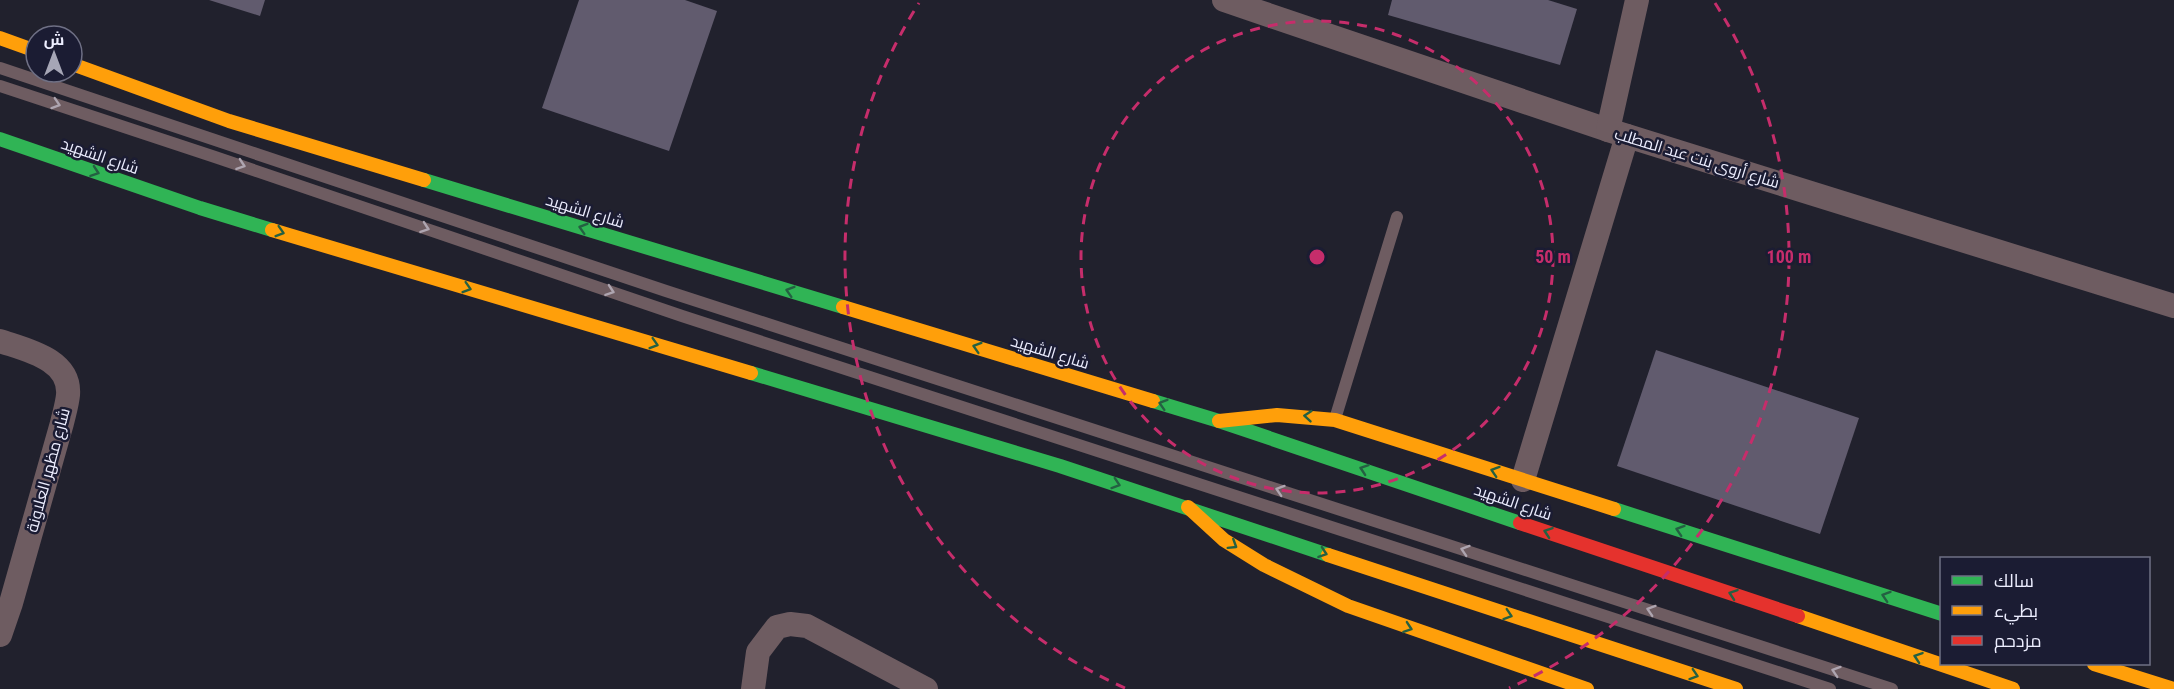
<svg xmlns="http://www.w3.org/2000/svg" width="2174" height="689" font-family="'Roboto Condensed',Cairo,sans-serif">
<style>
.building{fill:#615b6e}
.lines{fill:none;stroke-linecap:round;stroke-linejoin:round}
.lane{stroke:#6e5c61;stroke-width:12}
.street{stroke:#6e5c61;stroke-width:24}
.fast{stroke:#30b455;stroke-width:14}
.slow{stroke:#ff9f0a;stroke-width:14}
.jam{stroke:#e5322d;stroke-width:14}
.oneway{stroke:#aea5b0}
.oneway2{stroke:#246042}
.ring{fill:none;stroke:#c62d6b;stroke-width:3;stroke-dasharray:10 8}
.labels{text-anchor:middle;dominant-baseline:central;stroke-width:5;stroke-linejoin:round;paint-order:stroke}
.street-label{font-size:16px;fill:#edeeff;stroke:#1b1c33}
.centre{fill:#c62d6b;stroke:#1b1c33;stroke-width:3}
.ring-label{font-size:18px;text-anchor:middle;font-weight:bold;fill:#c62d6b;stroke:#1b1c33;stroke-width:5;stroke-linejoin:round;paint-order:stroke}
</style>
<rect width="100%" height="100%" fill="#21212d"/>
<g class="building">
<polygon points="209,0 265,0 260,16"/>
<polygon points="579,0 685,0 717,11 669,151 542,108"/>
<polygon points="1392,0 1548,0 1577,9 1560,65 1388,15"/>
<polygon points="1656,350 1859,418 1820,534 1617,466"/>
</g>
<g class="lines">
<g class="lane">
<polyline points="0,68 666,291 1892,689"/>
<polyline points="0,86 215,157 682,316 1830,689"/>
<polyline points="1335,419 1397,217"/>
</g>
<g class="street">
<polyline points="1224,0 1608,130 2174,306"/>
<polyline points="1608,130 1637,0"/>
<path d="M0 341C26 350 71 359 68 395 67 405 64 414 62 423L11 603 0 635"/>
<polyline points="1523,480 1627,136"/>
<polyline points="753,689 758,652 777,627 790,624 807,626 926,689"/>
</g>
<g class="fast">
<polyline points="0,139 200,208 272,230"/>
<polyline points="424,180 843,307"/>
<polyline points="751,373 1060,466 1328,555"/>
<polyline points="1153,401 1219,421 1520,523"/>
<polyline points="1614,509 1942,614"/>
</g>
<g class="slow">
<polyline points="0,38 36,51"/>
<polyline points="72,64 229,121 424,180"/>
<polyline points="272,230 751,373"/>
<polyline points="843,307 1153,401"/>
<polyline points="1219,421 1277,415 1335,420 1614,509"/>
<polyline points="1188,507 1224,540 1264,565 1348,606 1587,689"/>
<polyline points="1328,555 1736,689"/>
<polyline points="1798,616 2013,689"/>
<polyline points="2094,664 2174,689"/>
</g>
<polyline class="jam" points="1520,523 1798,616"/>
</g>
<defs><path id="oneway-chevron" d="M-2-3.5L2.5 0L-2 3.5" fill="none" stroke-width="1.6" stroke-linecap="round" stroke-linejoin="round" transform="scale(1.5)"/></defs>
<g class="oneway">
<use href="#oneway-chevron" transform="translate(56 104) rotate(18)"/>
<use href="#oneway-chevron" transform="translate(241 165) rotate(19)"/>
<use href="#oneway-chevron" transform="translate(425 228) rotate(19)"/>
<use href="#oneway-chevron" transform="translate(610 291) rotate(19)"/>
<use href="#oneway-chevron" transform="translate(1280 490) rotate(-162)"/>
<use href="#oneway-chevron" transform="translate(1465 550) rotate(-162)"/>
<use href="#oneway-chevron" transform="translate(1651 610) rotate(-162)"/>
<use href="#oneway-chevron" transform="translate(1836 671) rotate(-162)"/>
</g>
<g class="oneway2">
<use href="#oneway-chevron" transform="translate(95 172) rotate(19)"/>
<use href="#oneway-chevron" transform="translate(583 228) rotate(-163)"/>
<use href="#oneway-chevron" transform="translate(280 232) rotate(17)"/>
<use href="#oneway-chevron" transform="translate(467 288) rotate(17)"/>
<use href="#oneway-chevron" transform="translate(790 291) rotate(-163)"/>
<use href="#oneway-chevron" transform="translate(654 344) rotate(17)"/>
<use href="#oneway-chevron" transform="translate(977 347) rotate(-163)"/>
<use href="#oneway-chevron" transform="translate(1163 404) rotate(-163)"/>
<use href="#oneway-chevron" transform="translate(1308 416) rotate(-175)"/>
<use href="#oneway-chevron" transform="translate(1364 469) rotate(-161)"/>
<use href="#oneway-chevron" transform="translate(1495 471) rotate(-162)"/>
<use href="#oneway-chevron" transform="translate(1116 484) rotate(18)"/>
<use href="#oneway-chevron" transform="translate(1680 530) rotate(-162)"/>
<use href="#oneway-chevron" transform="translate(1548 532) rotate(-161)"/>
<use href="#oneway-chevron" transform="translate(1233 545) rotate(32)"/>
<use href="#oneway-chevron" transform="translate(1323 553) rotate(19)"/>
<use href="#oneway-chevron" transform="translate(1733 594) rotate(-161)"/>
<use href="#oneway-chevron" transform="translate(1886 596) rotate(-162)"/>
<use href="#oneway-chevron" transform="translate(1508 615) rotate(18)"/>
<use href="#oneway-chevron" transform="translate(1408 628) rotate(19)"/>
<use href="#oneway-chevron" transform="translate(1918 657) rotate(-161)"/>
<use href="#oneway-chevron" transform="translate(1694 675) rotate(18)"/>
</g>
<g class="ring">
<circle cx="1317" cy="257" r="236"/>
<path d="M1125 688A472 472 0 0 1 919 3M1715 3A472 472 0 0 1 1509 688"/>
</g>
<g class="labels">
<g class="street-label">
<text transform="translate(100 156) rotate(19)">شارع الشهيد</text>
<text transform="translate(1697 158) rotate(17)">شارع أروى بنت عبد المطلب</text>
<text transform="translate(585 211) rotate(17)">شارع الشهيد</text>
<text transform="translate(1050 352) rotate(17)">شارع الشهيد</text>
<text transform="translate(48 470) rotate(-75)">شارع مظهر العلاونة</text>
<text transform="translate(1513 502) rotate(19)">شارع الشهيد</text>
</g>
</g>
<circle cx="1317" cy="257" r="9" class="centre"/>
<g class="ring-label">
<text x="1553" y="263">50 m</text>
<text x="1789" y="263">100 m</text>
</g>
<rect x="1940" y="557" width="210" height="108" fill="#1b1c33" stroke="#6f7085" stroke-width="1.5"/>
<rect x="1952" y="576" width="30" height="9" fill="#30b455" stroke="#6f7085" stroke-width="1.5"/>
<text x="1994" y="587" font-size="18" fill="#edeeff">سالك</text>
<rect x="1952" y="606" width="30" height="9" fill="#ff9f0a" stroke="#6f7085" stroke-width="1.5"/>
<text x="1994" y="617" font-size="18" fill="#edeeff">بطيء</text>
<rect x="1952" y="636" width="30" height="9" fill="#e5322d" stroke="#6f7085" stroke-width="1.5"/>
<text x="1994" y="647" font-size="18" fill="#edeeff">مزدحم</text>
<g transform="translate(54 54)"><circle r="28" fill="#1b1c33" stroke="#6f7085" stroke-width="1.5"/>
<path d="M0-4.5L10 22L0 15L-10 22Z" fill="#a6a6b6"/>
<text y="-9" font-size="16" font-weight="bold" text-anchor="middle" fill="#edeeff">ش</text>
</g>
</svg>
